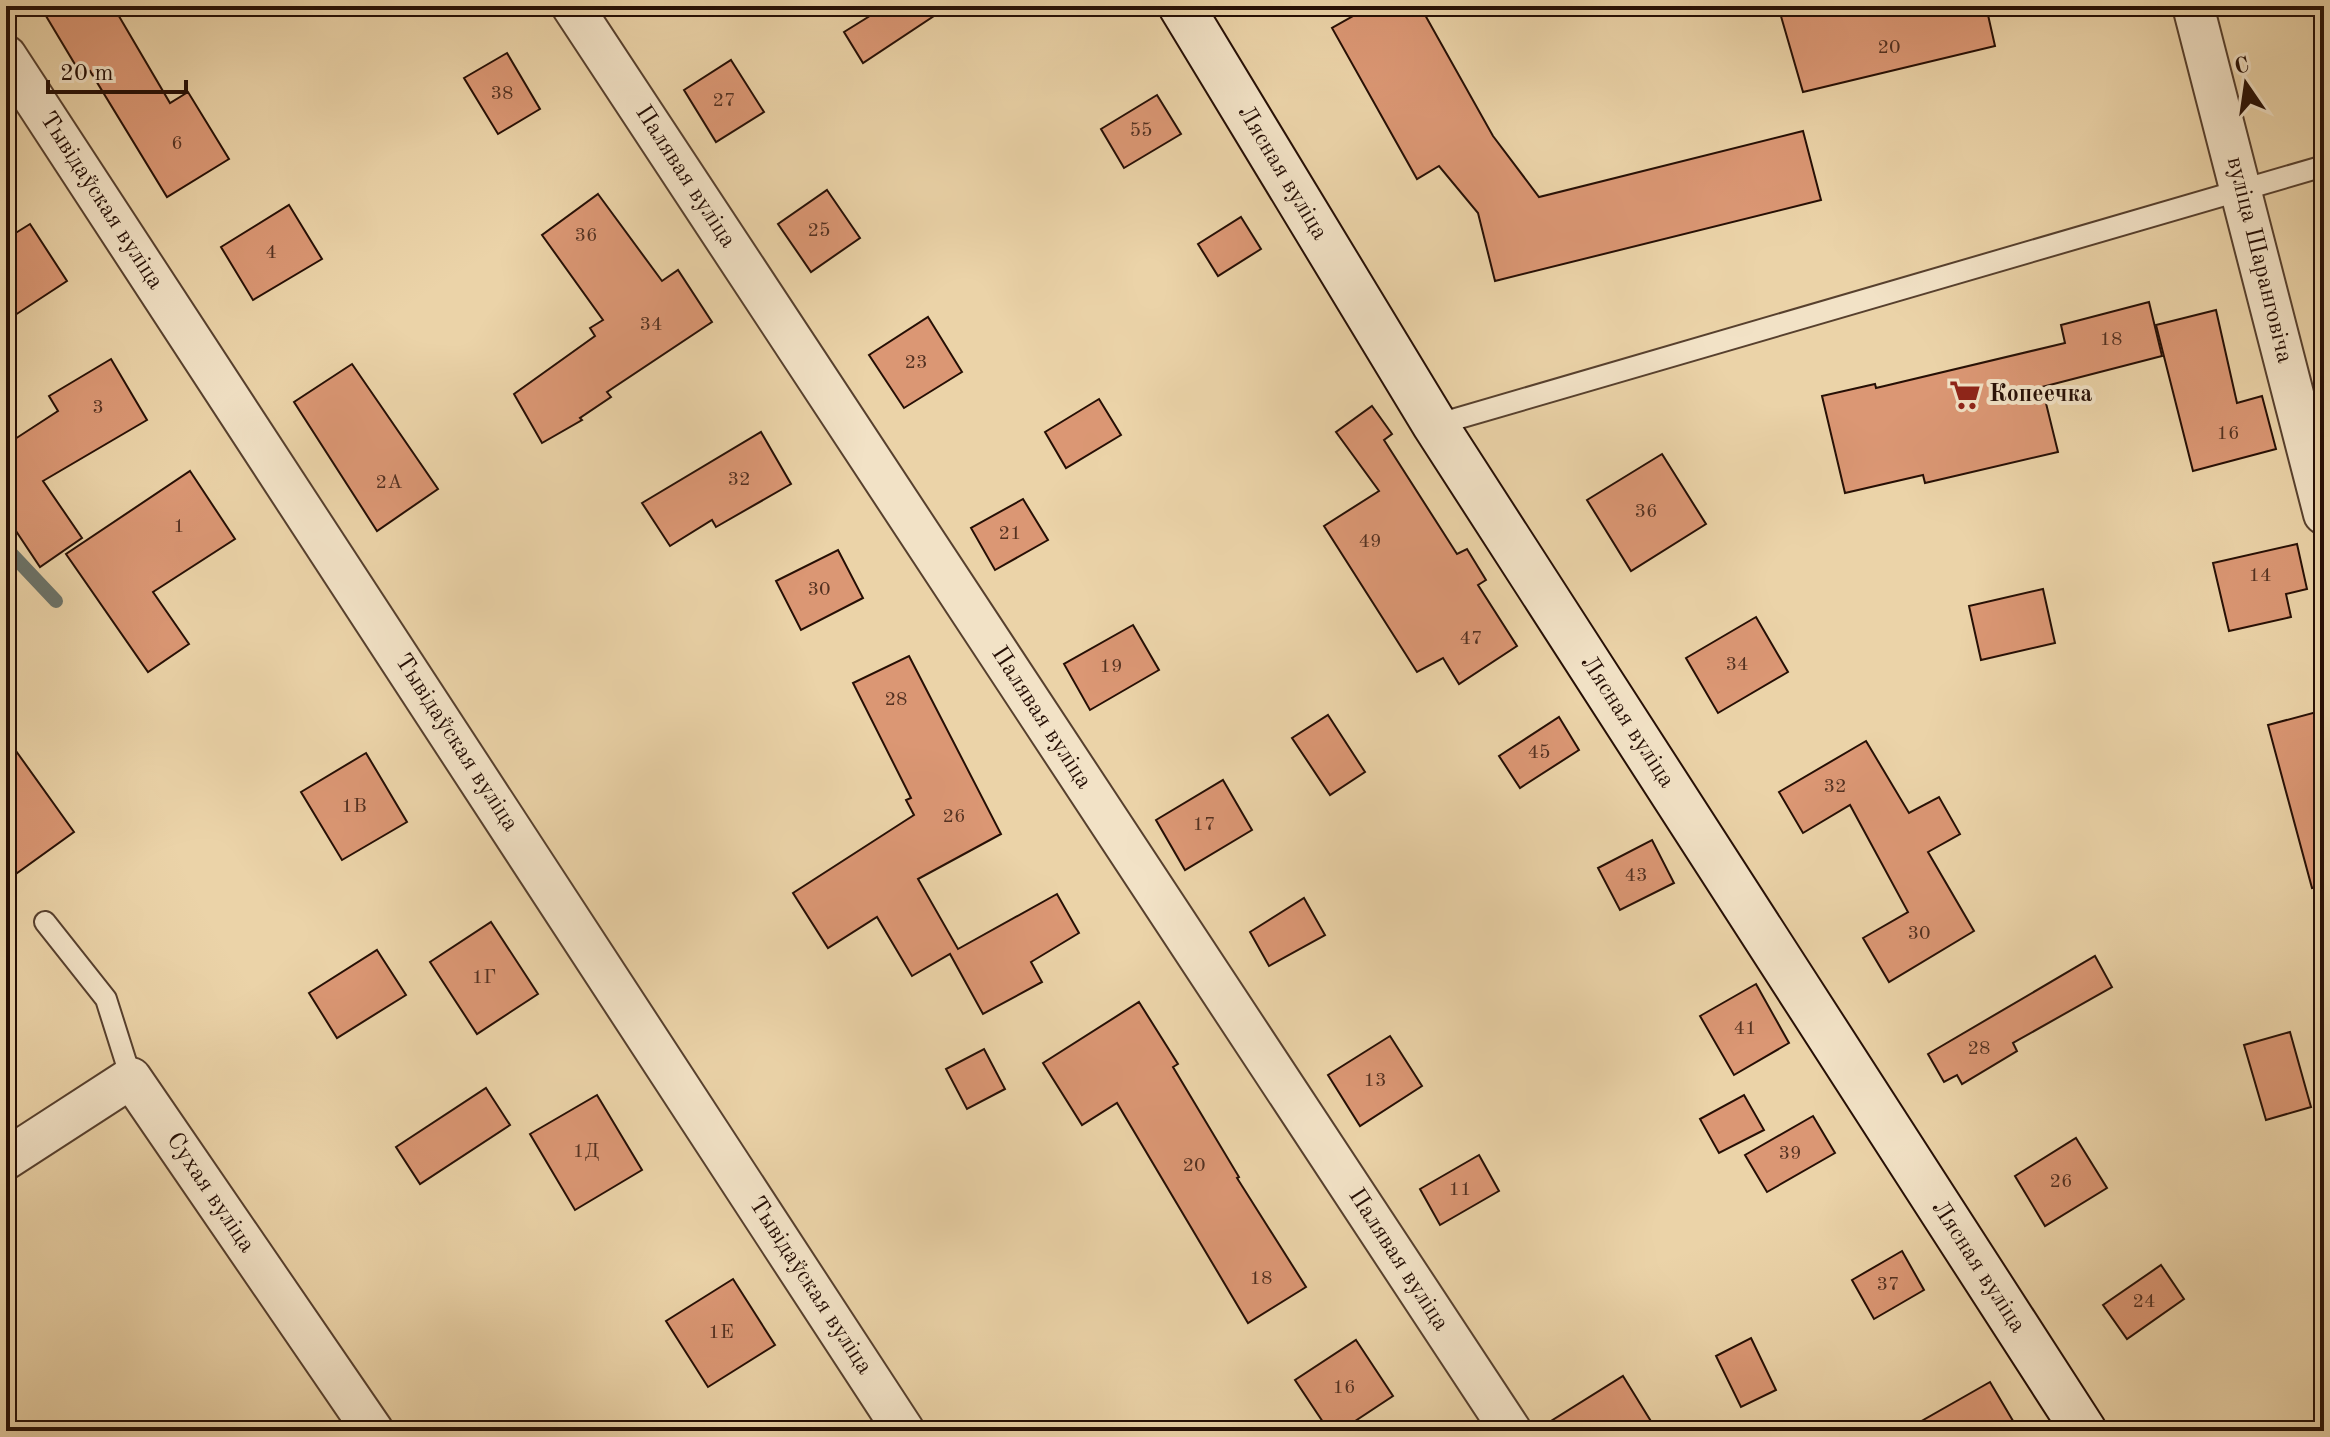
<svg xmlns="http://www.w3.org/2000/svg" width="2330" height="1437" font-family="'Old Standard TT',serif">
<style>
.lines{fill:none;stroke-linecap:round;stroke-linejoin:round}
.stream{stroke:#6b746b;stroke-width:14}
.building{fill:#db9774;stroke:#260f05;stroke-width:2}
.service-casing{stroke:#57402e;stroke-width:24}
.minor-casing{stroke:#57402e;stroke-width:44}
.secondary-casing{stroke:#260f05;stroke-width:48}
.service{stroke:#f2e2c6;stroke-width:20}
.minor{stroke:#f2e2c6;stroke-width:40}
.secondary{stroke:#f2e2c6;stroke-width:44}
.labels{text-anchor:middle;dominant-baseline:central;stroke-width:8;stroke-linejoin:round;paint-order:stroke}
.number-label{font-size:20px;fill:#533121}
.street-label{font-size:24px;fill:#260f05;stroke:#f2e2c6}
.poi-label{font-size:24px;font-weight:bold;fill:#260f05;stroke:#f2e2c6;text-anchor:start}
</style>
<rect width="100%" height="100%" fill="#ebd3a8"/>
<filter id="stains"><feTurbulence type="fractalNoise" baseFrequency=".0025" numOctaves="4"/><feColorMatrix values="0 0 0 0 .2 0 0 0 0 .09 0 0 0 0 .02 0 0 0 .5 -.17"/></filter>
<radialGradient id="worn" r=".72"><stop offset=".6" stop-color="#630" stop-opacity="0"/><stop offset="1" stop-color="#630" stop-opacity=".3"/></radialGradient>
<g class="lines">
<polyline class="stream" points="6,548 56,601"/>
</g>
<g class="building">
<polygon points="40,6 113,6 170,103 188,92 229,159 167,197 90,71 82,76"/>
<polygon points="886,6 949,6 863,63 844,32"/>
<polygon points="1371,6 1420,6 1493,136 1539,197 1803,131 1821,200 1495,281 1478,213 1439,166 1417,179 1332,28"/>
<polygon points="1778,6 1986,6 1995,46 1803,92"/>
<polygon points="507,53 540,109 498,134 464,78"/>
<polygon points="731,60 764,112 716,142 684,90"/>
<polygon points="1157,95 1181,134 1124,168 1101,129"/>
<polygon points="827,190 860,238 811,272 778,224"/>
<polygon points="598,194 662,281 678,270 712,322 607,392 611,397 580,418 582,420 542,443 514,394 595,336 590,328 603,320 542,235"/>
<polygon points="289,205 322,259 253,300 221,247"/>
<polygon points="1241,217 1261,249 1218,276 1198,244"/>
<polygon points="30,224 67,281 6,321 6,239"/>
<polygon points="2149,302 2162,356 2042,387 2058,452 1925,483 1923,475 1845,493 1822,396 1875,384 1876,388 2065,343 2061,325"/>
<polygon points="2216,310 2237,403 2262,396 2276,449 2193,471 2156,325"/>
<polygon points="928,317 962,372 904,408 869,355"/>
<polygon points="111,359 147,420 43,481 82,538 40,567 6,516 6,426 15,439 58,411 49,396"/>
<polygon points="352,364 438,489 377,531 294,402"/>
<polygon points="1099,399 1121,435 1066,468 1045,432"/>
<polygon points="1372,406 1392,434 1384,440 1457,554 1467,549 1486,580 1478,585 1517,646 1459,684 1443,658 1417,672 1324,526 1379,491 1336,432"/>
<polygon points="761,432 791,484 716,527 712,520 670,546 642,503"/>
<polygon points="1662,454 1706,524 1631,571 1587,500"/>
<polygon points="190,471 235,539 153,592 189,644 148,672 66,554"/>
<polygon points="1023,499 1048,540 995,570 971,528"/>
<polygon points="2297,544 2307,589 2286,594 2291,617 2229,631 2213,563"/>
<polygon points="838,550 863,598 801,630 776,581"/>
<polygon points="2043,589 2055,643 1981,660 1969,606"/>
<polygon points="1756,617 1788,672 1718,713 1686,658"/>
<polygon points="1133,625 1159,670 1090,710 1064,664"/>
<polygon points="909,656 1001,834 918,879 958,949 1057,894 1079,933 1031,962 1042,982 983,1014 950,954 912,976 877,917 828,948 793,893 914,815 906,800 911,798 853,683"/>
<polygon points="2324,710 2324,886 2312,888 2268,725"/>
<polygon points="1328,715 1365,772 1330,795 1292,738"/>
<polygon points="1559,717 1579,750 1520,788 1499,756"/>
<polygon points="6,737 74,832 6,881"/>
<polygon points="1866,741 1909,813 1939,797 1960,834 1928,852 1974,931 1889,982 1863,938 1908,912 1850,805 1803,833 1779,792"/>
<polygon points="366,753 407,822 342,860 301,792"/>
<polygon points="1223,780 1252,830 1185,870 1156,820"/>
<polygon points="1652,840 1674,883 1620,910 1598,868"/>
<polygon points="1304,898 1325,935 1269,966 1250,932"/>
<polygon points="491,922 538,994 477,1034 430,962"/>
<polygon points="377,950 406,995 337,1038 309,993"/>
<polygon points="2095,956 2112,987 2013,1043 2017,1051 1962,1084 1957,1075 1944,1082 1928,1054"/>
<polygon points="1756,984 1789,1043 1734,1075 1700,1016"/>
<polygon points="1139,1002 1178,1064 1173,1067 1239,1177 1237,1178 1306,1287 1248,1323 1117,1103 1082,1125 1043,1063"/>
<polygon points="2290,1032 2311,1107 2266,1120 2244,1045"/>
<polygon points="1390,1036 1422,1086 1360,1126 1328,1075"/>
<polygon points="984,1049 1005,1089 967,1109 946,1069"/>
<polygon points="486,1088 510,1125 420,1184 396,1147"/>
<polygon points="597,1095 642,1170 575,1210 530,1134"/>
<polygon points="1744,1095 1764,1130 1719,1153 1700,1119"/>
<polygon points="1813,1116 1835,1153 1767,1192 1745,1155"/>
<polygon points="2076,1138 2107,1188 2045,1226 2015,1176"/>
<polygon points="1479,1155 1499,1191 1440,1225 1420,1189"/>
<polygon points="1902,1251 1924,1290 1874,1319 1852,1280"/>
<polygon points="2161,1265 2184,1299 2127,1339 2103,1305"/>
<polygon points="733,1279 775,1345 708,1387 666,1321"/>
<polygon points="1751,1338 1776,1390 1741,1407 1716,1356"/>
<polygon points="1356,1340 1393,1396 1340,1431 1329,1431 1295,1380"/>
<polygon points="1623,1376 1657,1431 1535,1431"/>
<polygon points="1990,1382 2019,1431 1904,1431"/>
</g>
<g class="lines">
<defs>
<g id="service">
<polyline points="1435,425 2324,166"/>
<polyline points="45,922 106,999 131,1078"/>
</g>
<g id="minor">
<polyline points="572,6 1511,1431"/>
<polyline points="2193,6 2324,514"/>
<polyline points="6,56 904,1431"/>
<polyline points="6,1159 131,1078 373,1431"/>
</g>
<polyline id="secondary" points="1181,6 1435,425 2084,1431"/>
</defs>
<use href="#service" class="service-casing"/>
<use href="#minor" class="minor-casing"/>
<use href="#secondary" class="secondary-casing"/>
<use href="#service" class="service"/>
<use href="#minor" class="minor"/>
<use href="#secondary" class="secondary"/>
</g>
<defs>
<symbol id="supermarket-bare" viewBox="-9 -9 18 18"><path d="M-6-5.5h2.5l.6 2H6L4.5 2H-2.5L-4.4-4H-6ZM-1.5 3.2a1.3 1.3 0 1 0 .1 0ZM3 3.2a1.3 1.3 0 1 0 .1 0Z" fill="#8f2418" stroke="#f2e2c6" stroke-width="2.5" paint-order="stroke"/></symbol>
</defs>
<g fill-rule="evenodd">
<use href="#supermarket-bare" x="1943" y="373" width="44" height="44"/>
</g>
<g class="labels">
<g class="number-label">
<text x="1889" y="48">20</text>
<text x="502" y="94">38</text>
<text x="724" y="101">27</text>
<text x="1141" y="131">55</text>
<text x="177" y="144">6</text>
<text x="819" y="231">25</text>
<text x="586" y="236">36</text>
<text x="271" y="253">4</text>
<text x="651" y="325">34</text>
<text x="2111" y="340">18</text>
<text x="916" y="363">23</text>
<text x="98" y="408">3</text>
<text x="2228" y="434">16</text>
<text x="739" y="480">32</text>
<text x="389" y="483">2А</text>
<text x="1646" y="512">36</text>
<text x="179" y="527">1</text>
<text x="1010" y="534">21</text>
<text x="1370" y="542">49</text>
<text x="2260" y="576">14</text>
<text x="819" y="590">30</text>
<text x="1471" y="639">47</text>
<text x="1737" y="665">34</text>
<text x="1111" y="667">19</text>
<text x="896" y="700">28</text>
<text x="1539" y="753">45</text>
<text x="1835" y="787">32</text>
<text x="354" y="807">1В</text>
<text x="954" y="817">26</text>
<text x="1204" y="825">17</text>
<text x="1636" y="876">43</text>
<text x="1919" y="934">30</text>
<text x="484" y="978">1Г</text>
<text x="1745" y="1029">41</text>
<text x="1979" y="1049">28</text>
<text x="1375" y="1081">13</text>
<text x="586" y="1152">1Д</text>
<text x="1790" y="1154">39</text>
<text x="1194" y="1166">20</text>
<text x="2061" y="1182">26</text>
<text x="1460" y="1190">11</text>
<text x="1261" y="1279">18</text>
<text x="1888" y="1285">37</text>
<text x="2144" y="1302">24</text>
<text x="721" y="1333">1Е</text>
<text x="1344" y="1388">16</text>
</g>
<g class="street-label">
<text transform="translate(1282 173) rotate(59)">Лясная вуліца</text>
<text transform="translate(685 177) rotate(57)">Палявая вуліца</text>
<text transform="translate(101 201) rotate(57)">Тывідаўская вуліца</text>
<text transform="translate(2259 260) rotate(76)">вуліца Шаранговіча</text>
<text transform="translate(1041 718) rotate(57)">Палявая вуліца</text>
<text transform="translate(1627 722) rotate(57)">Лясная вуліца</text>
<text transform="translate(456 743) rotate(57)">Тывідаўская вуліца</text>
<text transform="translate(210 1193) rotate(56)">Сухая вуліца</text>
<text transform="translate(1398 1260) rotate(57)">Палявая вуліца</text>
<text transform="translate(1978 1267) rotate(57)">Лясная вуліца</text>
<text transform="translate(810 1286) rotate(57)">Тывідаўская вуліца</text>
</g>
<g class="poi-label">
<text x="1989" y="395">Копеечка</text>
</g>
</g>
<rect width="2330" height="1437" fill="none" stroke="#ebd3a8" stroke-width="32"/>
<rect x="8" y="8" width="2314" height="1421" fill="none" stroke="#260f05" stroke-width="4"/>
<rect x="16" y="16" width="2298" height="1405" fill="none" stroke="#260f05" stroke-width="2"/>
<g transform="translate(2246 84) rotate(347)" stroke="#f2e2c6" stroke-width="6" paint-order="stroke">
<path d="M0-6L14 30L0 20L-14 30Z" fill="#260f05"/>
<text y="-12" font-size="22" font-weight="bold" text-anchor="middle" fill="#260f05">С</text>
</g>
<path d="M48 80v12h138v-12" fill="none" stroke="#260f05" stroke-width="4"/>
<text x="60" y="80" font-size="24" fill="#260f05" stroke="#f2e2c6" stroke-width="6" paint-order="stroke">20 m</text>
<rect width="100%" height="100%" filter="url(#stains)"/>
<rect width="100%" height="100%" fill="url(#worn)"/>
</svg>
